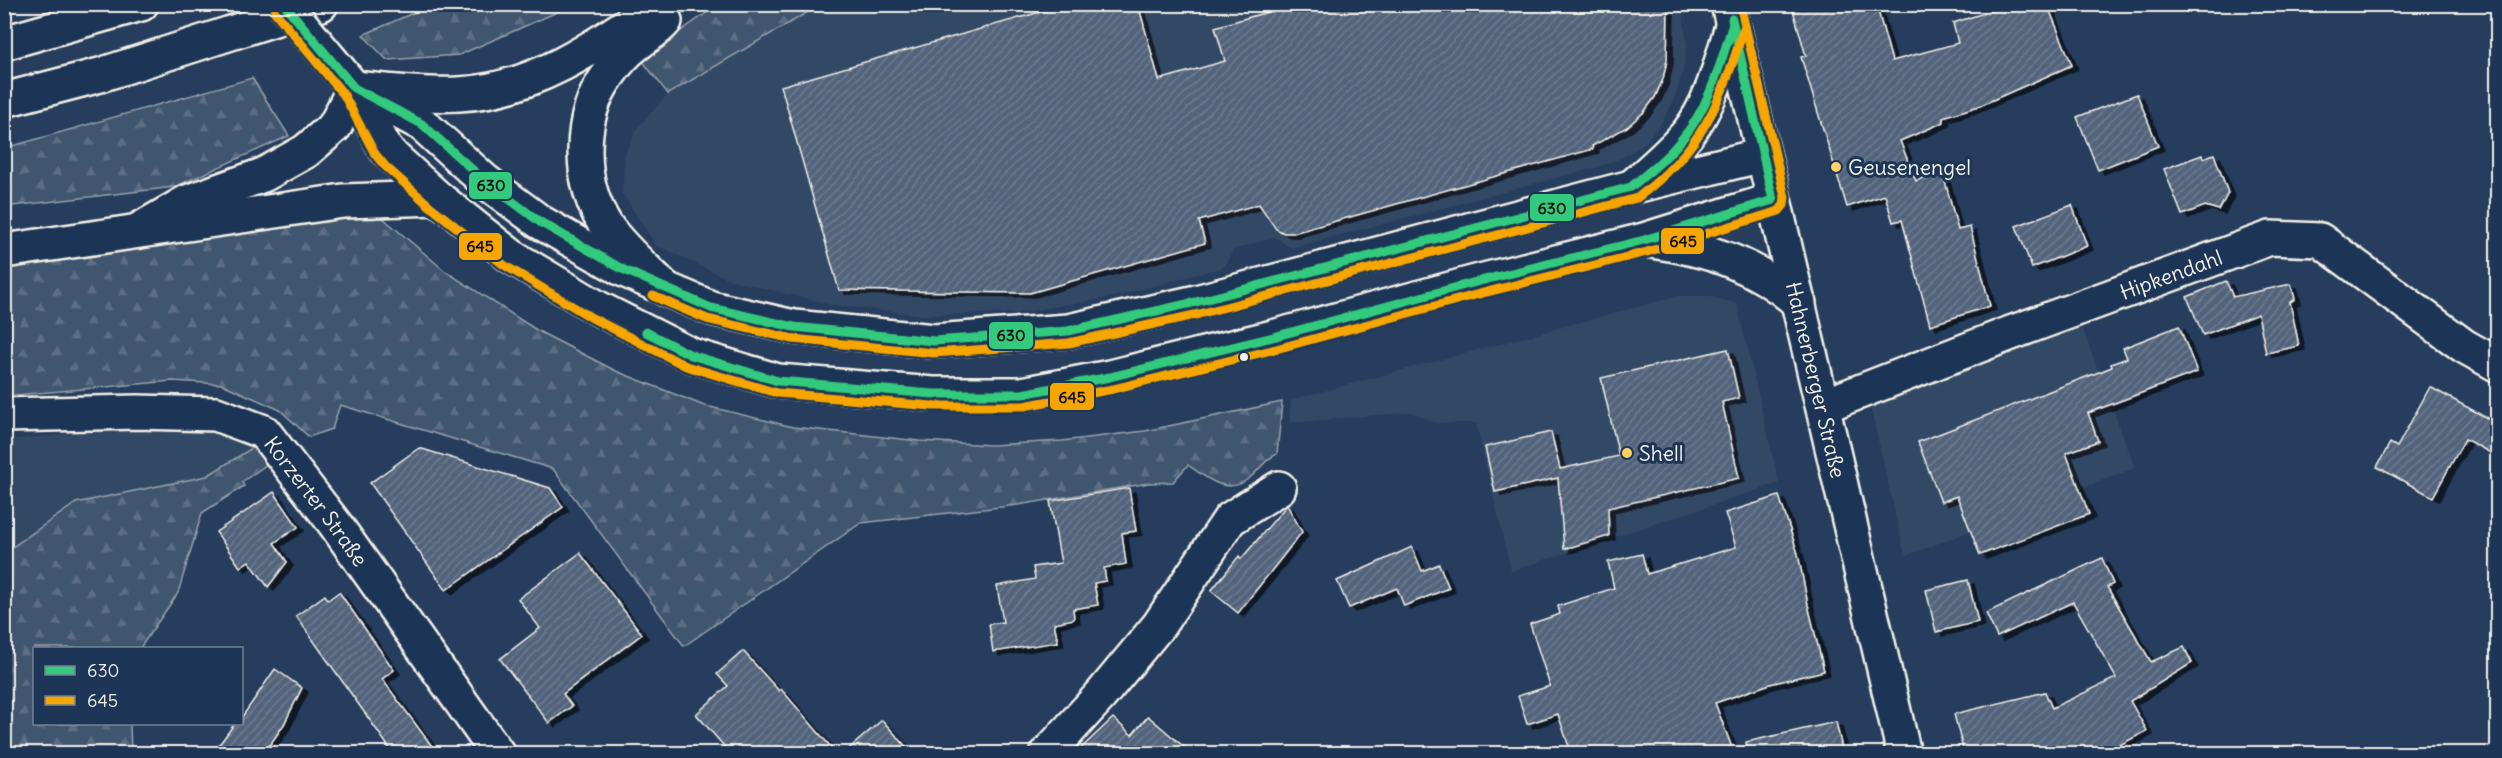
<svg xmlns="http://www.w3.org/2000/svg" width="2502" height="758" font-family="Delius,sans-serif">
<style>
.built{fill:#334966}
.forest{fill:url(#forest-firs);stroke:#9aa2ac;stroke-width:1.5}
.building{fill:url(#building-hatch);stroke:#f4f1e8;stroke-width:1.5;filter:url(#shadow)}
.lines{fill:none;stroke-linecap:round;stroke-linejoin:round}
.minor-casing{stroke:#f4f1e8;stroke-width:38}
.secondary-casing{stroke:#f4f1e8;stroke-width:38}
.trunk-casing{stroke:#f4f1e8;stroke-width:38}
.minor{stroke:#1d3557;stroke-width:33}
.secondary{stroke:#1d3557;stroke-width:33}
.trunk{stroke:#1d3557;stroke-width:33}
.secondary-bridge-casing{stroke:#f4f1e8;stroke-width:38;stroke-linecap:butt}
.secondary-bridge{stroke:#1d3557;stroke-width:33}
.bus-1-casing{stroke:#1d3557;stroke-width:14}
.bus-2-casing{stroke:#1d3557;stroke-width:14}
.bus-1{stroke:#33ca7d;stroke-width:9}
.bus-2{stroke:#f7a600;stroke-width:9}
.poi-dot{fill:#ffd166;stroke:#1d3557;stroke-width:2}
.bus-dot{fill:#f4f1e8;stroke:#1d3557;stroke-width:2}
.labels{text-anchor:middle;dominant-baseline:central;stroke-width:6;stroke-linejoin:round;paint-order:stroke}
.poi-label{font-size:21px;fill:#f4f1e8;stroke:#1d3557;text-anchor:start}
.street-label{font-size:21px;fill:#f4f1e8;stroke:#1d3557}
.line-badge{stroke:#1d3557;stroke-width:2}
.pale-badge-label{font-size:16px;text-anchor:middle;font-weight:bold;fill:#111}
</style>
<defs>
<pattern id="forest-firs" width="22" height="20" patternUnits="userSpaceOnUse" patternTransform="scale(1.5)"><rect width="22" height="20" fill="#40546f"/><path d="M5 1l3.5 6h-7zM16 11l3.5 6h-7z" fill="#5c6d84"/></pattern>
<pattern id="building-hatch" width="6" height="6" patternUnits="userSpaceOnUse" patternTransform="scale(1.5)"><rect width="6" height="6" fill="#52647b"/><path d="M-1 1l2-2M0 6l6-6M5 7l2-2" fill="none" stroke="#6c7b8e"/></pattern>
<filter id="shadow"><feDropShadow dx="6" dy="4" stdDeviation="0" flood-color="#0009"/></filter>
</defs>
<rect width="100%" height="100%" fill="#263d5d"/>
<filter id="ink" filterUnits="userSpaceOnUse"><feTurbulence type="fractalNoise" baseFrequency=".0167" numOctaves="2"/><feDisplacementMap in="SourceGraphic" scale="12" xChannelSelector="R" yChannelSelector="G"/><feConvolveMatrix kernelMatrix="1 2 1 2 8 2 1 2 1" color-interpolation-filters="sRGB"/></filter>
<g filter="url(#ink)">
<g class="built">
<polygon points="1682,4 1687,45 1683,72 1673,102 1659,126 1644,144 1621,158 1598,167 1291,248 1275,237 1233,250 1224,267 1113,297 1016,313 922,315 833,305 731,280 656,245 622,193 625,154 638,127 668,94 820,5"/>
<polygon points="1678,296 1708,296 1737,304 1779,483 1511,571 1476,423 1436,423 1411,412 1289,423 1291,400"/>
<polygon points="2081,325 2135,468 1905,556 1870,405"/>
<polygon points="161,426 221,430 257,445 207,476 76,503 5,553 5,440"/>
</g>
<g class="forest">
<polygon points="431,5 431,4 573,5 459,55 387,60 363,35"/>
<polygon points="718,5 820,5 668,94 641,59"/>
<polygon points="252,78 289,136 174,187 5,207 5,148"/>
<path d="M377 213 445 271 538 331 616 371 702 405 793 427 919 441 992 445 1062 441 1145 431 1282 402 1277 454C1262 461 1260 471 1248 479 1227 496 1206 478 1188 465L1173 482 1149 483 1018 505 861 523 684 646 553 469 340 405 332 429 309 437 280 410 222 384 172 381 5 396 4 266Z"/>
<polygon points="257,445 267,464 242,482 244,486 202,513 178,593 140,648 34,648 34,724 130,724 131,753 5,753 4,553 76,503 207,476"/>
</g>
<g class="building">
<polygon points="1068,4 1138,4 1159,80 1225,61 1215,27 1295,4 1668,4 1667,60 1663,79 1655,97 1644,112 1627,127 1592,146 1593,149 1293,233 1284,233 1276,229 1259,204 1199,221 1205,243 1030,293 839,290 781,86"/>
<polygon points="1812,4 1876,4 1892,61 1958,43 1953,23 2012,4 2047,4 2072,65 1979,106 1943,117 1944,122 1900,141 1916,181 1942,170 1958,230 1970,227 1990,306 1930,325 1902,220 1893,222 1885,195 1847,207 1801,57 1806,56 1793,10"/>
<polygon points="2137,94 2158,146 2098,170 2077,117"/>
<polygon points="2214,154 2228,193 2219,210 2205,206 2182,215 2164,169 2202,155 2203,158"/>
<polygon points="2072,205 2087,246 2032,268 2016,226"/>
<polygon points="2226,281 2233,297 2291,284 2295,299 2290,302 2299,346 2266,353 2258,314 2203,335 2187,297"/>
<polygon points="2179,326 2197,372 2088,413 2098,441 2066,453 2089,514 1980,555 1957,496 1941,502 1918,442 2112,367 2111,364 2127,358 2123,348"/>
<polygon points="1728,349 1739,398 1722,402 1739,478 1608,508 1609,536 1564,549 1558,478 1495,492 1485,447 1551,432 1560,469 1619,456 1601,378"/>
<polygon points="2430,387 2498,424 2498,457 2465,439 2433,497 2377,467 2390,443 2397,447"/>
<polygon points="419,448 550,488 563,507 446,590 370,483"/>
<polygon points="1129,488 1136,531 1122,533 1126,564 1104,568 1106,581 1094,583 1098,605 1073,609 1074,619 1054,623 1058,642 993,652 989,624 1003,622 997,586 1035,579 1033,567 1061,563 1050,501"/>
<polygon points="274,492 298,527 274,543 287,562 268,587 249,561 240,567 216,532"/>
<polygon points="1779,496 1798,554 1808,605 1824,671 1770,684 1715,703 1734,753 1571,753 1558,714 1527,724 1518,696 1550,686 1530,624 1560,614 1558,606 1614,588 1608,562 1642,554 1647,574 1736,547 1725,513"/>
<polygon points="1287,505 1302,532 1238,613 1211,591 1239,556 1241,559"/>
<polygon points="1412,547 1422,571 1439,564 1449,588 1404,606 1397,588 1349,608 1337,581"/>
<polygon points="580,553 642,634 563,694 572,706 549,723 500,659 540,628 518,599"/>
<polygon points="2102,558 2113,584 2107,587 2151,662 2184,647 2192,663 2130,701 2147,731 2104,753 1964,753 1954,714 2045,692 2052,708 2116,678 2073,602 1997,637 1986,613"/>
<polygon points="1968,580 1978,622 1936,632 1926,590"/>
<polygon points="339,592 394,670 382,679 437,753 393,753 296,616 325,595 328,600"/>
<polygon points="743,651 779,691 781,689 836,753 730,753 696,714 728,686 717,674"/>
<polygon points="275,669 302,688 283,726 264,753 213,753 235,723 242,723 242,717"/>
<polygon points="1148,716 1191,753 1076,753 1113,718 1132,735"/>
<polygon points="882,720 912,753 844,753"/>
<polygon points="1836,722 1843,753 1747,753 1746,742"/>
</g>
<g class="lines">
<defs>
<g id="minor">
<path id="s1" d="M1823 406 2011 333 2270 238 2320 240 2464 346 2498 365"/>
<path id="s2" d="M4 415 137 412 216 414 264 432 335 524 498 754"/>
<polyline points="1047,754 1101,695 1159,625 1230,519 1279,488"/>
</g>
<g id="secondary">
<path id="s3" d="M1728 4 1904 754"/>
<polyline points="314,40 354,88 385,148 394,158 438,198 511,256 598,308 691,355 778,381 933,394 1022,394 1110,377 1273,337 1476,282 1644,240 1773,200"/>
<polyline points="354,88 422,124 485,181 540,222 622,269 666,289 711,308 794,327 934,341 1068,331 1196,302 1631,187 1763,155"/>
<path d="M1634 185C1652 169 1672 152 1688 133 1712 103 1721 62 1732 26"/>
<path d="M1651 241C1707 249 1756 264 1799 303"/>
</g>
<g id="trunk">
<path d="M665 21C657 31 646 36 637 44 626 52 616 64 609 74 577 116 578 182 606 226 622 249 646 269 666 289"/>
<polyline points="4,43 141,4"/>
<polyline points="4,100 100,75 321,4"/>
<path d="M137 231 187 202 263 175 306 151 335 126 354 88C389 91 424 96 459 94 533 91 598 45 657 4"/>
<polyline points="4,251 343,201 438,198"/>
</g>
</defs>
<use href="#minor" class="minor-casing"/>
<use href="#secondary" class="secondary-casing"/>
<use href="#trunk" class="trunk-casing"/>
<use href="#minor" class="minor"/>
<use href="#secondary" class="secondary"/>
<use href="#trunk" class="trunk"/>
<defs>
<polyline id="secondary-bridge" points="284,4 314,40"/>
</defs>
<use href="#secondary-bridge" class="secondary-bridge-casing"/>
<use href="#secondary-bridge" class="secondary-bridge"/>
<defs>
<g id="bus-1">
<path d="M284 4 354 88 422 124 485 181 540 222 622 269 711 308 794 327 934 341 1068 331 1196 302 1631 187C1649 172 1668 157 1682 139 1710 106 1720 64 1733 24"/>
<polyline points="1732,19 1773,200"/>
<polyline points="646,332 691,355 778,381 933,394 1022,394 1110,377 1273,337 1476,282 1644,240 1773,200"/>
</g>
<g id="bus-2">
<polyline points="275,12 344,95 375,154 385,166 431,207 504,265 592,318 686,366 777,393 932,406 1024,406 1113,389 1276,349 1479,294 1647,252 1779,211 1784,205 1785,197 1740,4"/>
<path d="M653 296 707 319 793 339 934 353 1069 343 1199 314 1637 198C1703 148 1720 104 1744 28"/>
</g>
</defs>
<use href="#bus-1" class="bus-1-casing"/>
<use href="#bus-2" class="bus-2-casing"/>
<use href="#bus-1" class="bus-1"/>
<use href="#bus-2" class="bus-2"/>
</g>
</g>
<g class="poi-dot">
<circle cx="1836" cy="167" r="6"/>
<circle cx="1627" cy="453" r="6"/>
</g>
<circle class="bus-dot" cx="1244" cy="357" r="5"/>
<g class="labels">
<g class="poi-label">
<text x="1848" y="167">Geusenengel</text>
<text x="1639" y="453">Shell</text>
</g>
<g class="street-label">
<text stroke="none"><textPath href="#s1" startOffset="372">Hipkendahl</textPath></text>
<text stroke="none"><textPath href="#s3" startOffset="386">Hahnerberger Straße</textPath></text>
<text stroke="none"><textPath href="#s2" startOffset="350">Korzerter Straße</textPath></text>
</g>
</g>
<g class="line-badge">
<rect x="468" y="171" width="45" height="29" rx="6" fill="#33ca7d"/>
<rect x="1529" y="193" width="46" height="29" rx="6" fill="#33ca7d"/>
<rect x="1660" y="227" width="45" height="28" rx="6" fill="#f7a600"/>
<rect x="458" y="232" width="45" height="29" rx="6" fill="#f7a600"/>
<rect x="988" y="321" width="46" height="29" rx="6" fill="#33ca7d"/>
<rect x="1049" y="382" width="46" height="29" rx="6" fill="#f7a600"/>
</g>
<g class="pale-badge-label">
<text x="491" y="191">630</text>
<text x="1552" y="214">630</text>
<text x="1683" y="247">645</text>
<text x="480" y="252">645</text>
<text x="1011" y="341">630</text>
<text x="1072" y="403">645</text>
</g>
<rect width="2502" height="758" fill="none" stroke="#1d3557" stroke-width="24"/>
<rect x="12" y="12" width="2478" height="734" fill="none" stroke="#f4f1e8" stroke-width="2" filter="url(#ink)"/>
<rect x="33" y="647" width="210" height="78" fill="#1d3557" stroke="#738091" stroke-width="1.5"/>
<rect x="45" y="666" width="30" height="9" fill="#33ca7d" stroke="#738091" stroke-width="1.5"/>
<text x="87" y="677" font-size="18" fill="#f4f1e8">630</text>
<rect x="45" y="696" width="30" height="9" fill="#f7a600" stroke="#738091" stroke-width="1.5"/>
<text x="87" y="707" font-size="18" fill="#f4f1e8">645</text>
</svg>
